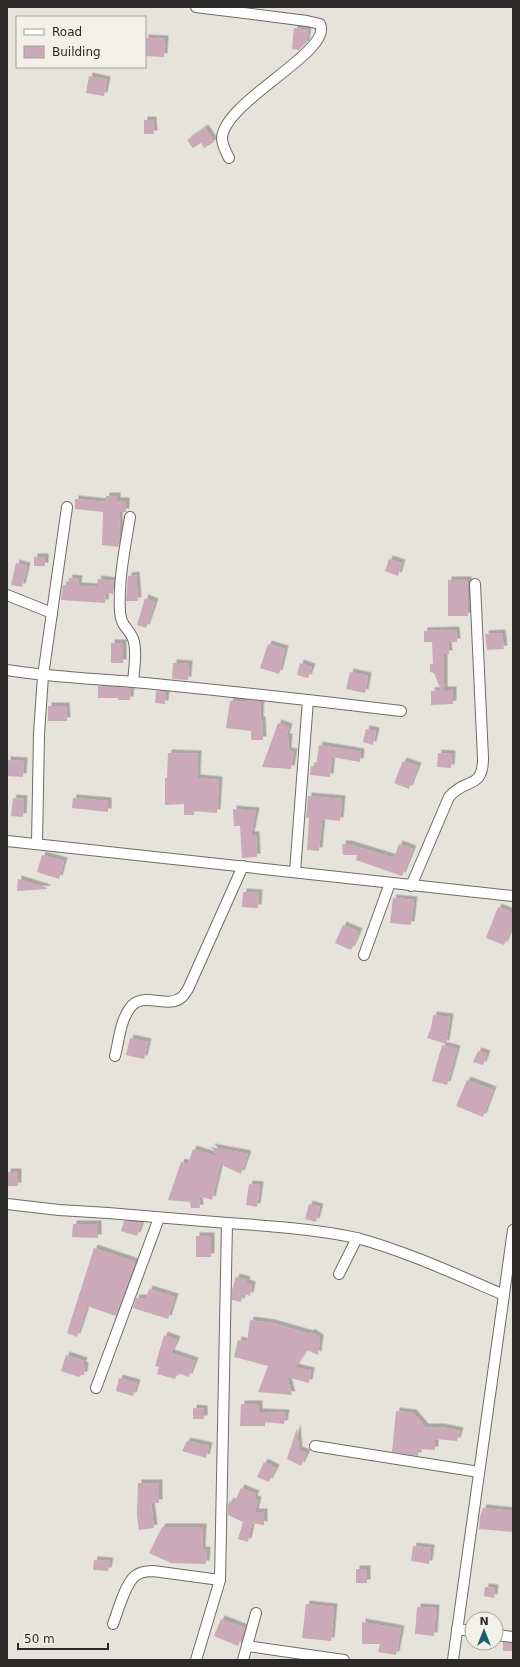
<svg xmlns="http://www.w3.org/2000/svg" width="520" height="1667" font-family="'DejaVu Sans',sans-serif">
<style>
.building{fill:#cba9b8;filter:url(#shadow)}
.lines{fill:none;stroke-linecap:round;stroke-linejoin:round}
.minor-casing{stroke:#6f6c67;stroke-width:12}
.minor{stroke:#fff;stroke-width:10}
</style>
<defs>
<filter id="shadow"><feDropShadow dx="3.5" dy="-3.5" stdDeviation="0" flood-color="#0004"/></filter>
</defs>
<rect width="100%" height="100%" fill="#e6e2dc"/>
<g class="building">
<polygon points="294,28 308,30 306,43 299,50 292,49"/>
<polygon points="145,38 165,39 164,57 145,56"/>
<polygon points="89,76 107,80 104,96 86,93"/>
<polygon points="144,120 153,120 154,134 144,134"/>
<polygon points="205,128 214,142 204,148 201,143 193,148 187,140"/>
<polygon points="106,496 117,496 117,501 126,501 126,512 119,512 120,539 118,547 102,545 103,512 75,509 75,499 106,502"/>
<rect x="34" y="557" width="11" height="9"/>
<polygon points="389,559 402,563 398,576 385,571"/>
<polygon points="16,563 27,566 22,587 11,585"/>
<polygon points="136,575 138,601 126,601 128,576"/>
<polygon points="69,578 79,579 78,586 97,587 98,579 114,581 113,594 106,593 105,603 61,600 63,585 68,585"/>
<rect x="448" y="580" width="20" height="36"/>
<polygon points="145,598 155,602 146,628 137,625"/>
<polygon points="456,630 457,642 448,642 449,654 444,654 444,690 453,690 453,704 431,705 431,691 441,690 434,673 430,672 430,664 433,664 432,642 424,642 424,631"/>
<polygon points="502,633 504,649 487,650 485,634"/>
<rect x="111" y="643" width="12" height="20"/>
<polygon points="268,644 285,649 279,674 260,668"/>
<polygon points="173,663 189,664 188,680 172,679"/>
<polygon points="300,663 312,667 308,678 297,675"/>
<polygon points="350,672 368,676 365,693 346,689"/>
<polygon points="98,686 131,688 130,700 118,700 118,698 98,698"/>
<polygon points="156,691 166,692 165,704 155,703"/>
<polygon points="247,700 261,701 260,720 262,720 263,740 251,740 251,731 226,728 230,701 246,701"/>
<polygon points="48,706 66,706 67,721 48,721"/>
<polygon points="278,723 289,727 286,737 289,737 288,751 294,752 291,769 262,767"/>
<polygon points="366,729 376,731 373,745 363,742"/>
<polygon points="319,745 361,752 360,762 332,757 330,777 310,775 311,766 316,766"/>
<polygon points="168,753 198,754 197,778 219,780 217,813 194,811 194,815 184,815 184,804 165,805 165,778 167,778"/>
<polygon points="438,753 452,754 451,768 437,767"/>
<polygon points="7,760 24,761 23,777 7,776"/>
<polygon points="403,761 418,766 409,789 394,783"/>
<polygon points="308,796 342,799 340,821 322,819 319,851 307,850 309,818 306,818"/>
<polygon points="13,798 24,799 23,817 11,816"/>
<polygon points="73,798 108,801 108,812 72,808"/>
<polygon points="233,809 256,811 251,835 256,835 257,857 242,858 240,826 234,826"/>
<polygon points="342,844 348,844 394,858 399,844 413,849 402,876 356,860 357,855 343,855"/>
<polygon points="42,855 64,861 59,879 37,872"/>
<polygon points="18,879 47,888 47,889 17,891"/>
<polygon points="243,892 259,893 258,908 242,907"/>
<polygon points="393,898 414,900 411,925 390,923"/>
<polygon points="498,907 513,913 513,924 504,945 486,938"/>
<polygon points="343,925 359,932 351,950 335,943"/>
<polygon points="433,1015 450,1017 446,1044 427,1038 431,1028"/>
<polygon points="130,1038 148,1042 144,1059 126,1055"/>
<polygon points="442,1045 457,1049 447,1085 432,1081"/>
<polygon points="478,1051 487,1054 483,1065 473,1062"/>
<polygon points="467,1080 493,1090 483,1117 456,1106"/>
<polygon points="211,1147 248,1154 241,1174 224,1166 221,1161 212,1200 199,1196 200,1208 191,1208 190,1202 168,1200 181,1162 188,1164 193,1149 218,1157"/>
<rect x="7" y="1172" width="11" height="14"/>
<polygon points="249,1184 260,1185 257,1207 246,1205"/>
<polygon points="309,1204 320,1207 316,1222 305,1219"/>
<polygon points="124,1221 141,1224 137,1236 121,1231"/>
<polygon points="73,1224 98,1224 98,1238 72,1237"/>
<rect x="196" y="1236" width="15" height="21"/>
<polygon points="94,1248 135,1262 116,1316 87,1306 77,1337 67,1333"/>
<polygon points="236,1277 247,1280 246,1283 252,1285 250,1296 243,1294 241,1302 232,1300 232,1290"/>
<polygon points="149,1289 175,1297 168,1319 133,1308 136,1298 146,1298"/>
<polygon points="250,1320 272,1323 310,1334 311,1332 320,1338 318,1355 307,1350 295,1367 311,1371 309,1383 287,1377 292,1395 258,1392 268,1366 234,1357 238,1340 247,1342"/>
<polygon points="164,1335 177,1340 171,1353 195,1361 189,1377 177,1373 175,1379 157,1374 159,1367 155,1366"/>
<polygon points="66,1355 84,1361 82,1365 85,1366 84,1375 81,1375 79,1377 61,1371"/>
<polygon points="119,1378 137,1383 133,1396 116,1391"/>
<polygon points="241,1404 259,1404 259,1412 286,1413 284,1424 265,1422 265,1426 240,1426"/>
<polygon points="193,1408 204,1409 204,1419 193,1419"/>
<polygon points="396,1411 413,1413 425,1427 441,1427 460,1431 457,1441 435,1439 435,1450 418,1449 418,1456 392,1452"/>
<polygon points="297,1428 299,1450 307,1453 301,1466 287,1459"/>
<polygon points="187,1441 209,1446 206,1458 182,1451"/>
<polygon points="264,1462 276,1468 269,1482 257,1477"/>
<polygon points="138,1483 159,1483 159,1503 151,1503 154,1528 139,1530 137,1515"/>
<polygon points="241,1488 256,1494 254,1499 258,1500 255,1512 264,1512 264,1525 252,1523 248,1542 238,1539 243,1522 228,1515 228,1505 230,1501 234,1503"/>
<polygon points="483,1508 513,1511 513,1532 479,1529 480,1517"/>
<polygon points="162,1527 203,1527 202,1550 207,1550 206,1564 171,1563 149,1553"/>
<polygon points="413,1546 431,1548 429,1564 411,1561"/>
<polygon points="94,1560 110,1561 108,1571 93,1570"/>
<rect x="356" y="1569" width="11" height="14"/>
<polygon points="485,1587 495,1588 494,1598 484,1596"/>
<polygon points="306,1604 334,1607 331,1641 302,1638"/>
<polygon points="417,1607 436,1608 434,1636 415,1634"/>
<polygon points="221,1619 245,1628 238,1646 214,1636"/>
<polygon points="362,1622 401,1629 396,1655 378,1652 380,1644 362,1644"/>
<polygon points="503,1642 513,1643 513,1651 503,1651"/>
</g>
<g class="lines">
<defs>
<g id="minor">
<path d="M196 7 307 21 320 24C334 51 224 101 222 138 222 145 226 152 229 158"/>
<path d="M130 517C125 548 118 581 120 612 121 628 131 629 134 642 137 654 134 669 133 682"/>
<polyline points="7,595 52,613"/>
<path d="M7 670C56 678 106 679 155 684 237 692 319 701 401 711"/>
<polyline points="7,841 513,896"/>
<polyline points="37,844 39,734 43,676 67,507"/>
<polyline points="295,872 308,700"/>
<path d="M411 886 449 797C466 777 483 790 483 758L475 584"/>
<polyline points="364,955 390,883"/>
<path d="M115 1056C119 1041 120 1021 130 1008 142 990 168 1010 182 997 185 995 186 991 188 989L243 866"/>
<polyline points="7,1204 59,1210 108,1213 227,1223 220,1580 196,1660"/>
<path d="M227 1223C271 1226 314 1229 357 1238"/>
<path d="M339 1274 357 1238C408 1252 455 1274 504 1295"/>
<polyline points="96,1388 159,1218"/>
<polyline points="315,1446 479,1472"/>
<path d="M113 1624C118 1611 125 1584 135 1576 140 1572 147 1571 153 1571L220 1580"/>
<polyline points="457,1629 472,1631"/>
<polyline points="496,1635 513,1637"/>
<polyline points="247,1646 344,1660"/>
<polyline points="243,1660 256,1613"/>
<polyline points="453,1660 513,1230"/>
</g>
</defs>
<use href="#minor" class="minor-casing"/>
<use href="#minor" class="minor"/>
</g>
<rect width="520" height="1667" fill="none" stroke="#2c2a28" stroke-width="16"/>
<rect x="16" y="16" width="130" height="52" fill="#f3efe9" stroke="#a3a09c"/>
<rect x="24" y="29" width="20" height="6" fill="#ffffff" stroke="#a3a09c"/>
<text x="52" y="36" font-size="12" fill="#2c2a28">Road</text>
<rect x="24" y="46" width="20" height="12" fill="#cba9b8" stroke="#a3a09c"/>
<text x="52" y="56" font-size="12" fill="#2c2a28">Building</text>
<g transform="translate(484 1631)"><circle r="19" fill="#f3efe9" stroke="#a3a09c"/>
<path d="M0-3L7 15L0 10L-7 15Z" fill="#17606f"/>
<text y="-6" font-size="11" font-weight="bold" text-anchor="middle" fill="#2c2a28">N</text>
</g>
<path d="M18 1643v6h90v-6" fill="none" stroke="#2c2a28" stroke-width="2"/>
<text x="24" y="1643" font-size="12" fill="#2c2a28" stroke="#f3efe9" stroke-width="3" paint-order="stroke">50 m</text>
</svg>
